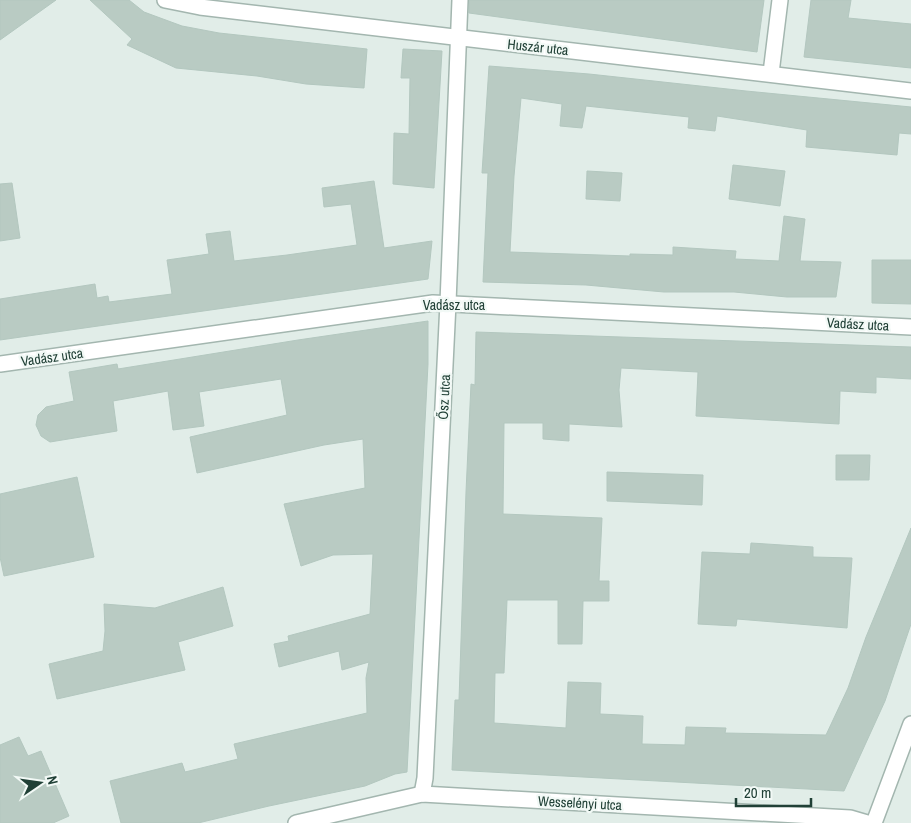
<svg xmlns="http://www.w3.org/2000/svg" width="911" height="823" font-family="'Archivo Narrow',sans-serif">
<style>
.building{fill:#b9cbc3;stroke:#b3c7bf}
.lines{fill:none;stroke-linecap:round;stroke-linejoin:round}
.street-casing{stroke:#a3b6af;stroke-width:18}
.street{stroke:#fff;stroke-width:15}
.labels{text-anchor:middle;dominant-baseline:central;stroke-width:4.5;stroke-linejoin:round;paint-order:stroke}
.street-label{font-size:14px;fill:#204036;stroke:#f2f9f6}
</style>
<rect width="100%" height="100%" fill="#e1ede8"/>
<g class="building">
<polygon points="0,0 56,0 0,40"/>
<polygon points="90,0 129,0 144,12 182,26 219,33 367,49 364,88 306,84 257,76 176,68 127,45 132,39"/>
<polygon points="469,0 764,0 757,52 469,13"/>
<polygon points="811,0 851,0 848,18 911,24 911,68 804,57"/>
<polygon points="403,49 442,51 434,188 393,184 394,133 409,134 410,78 401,78"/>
<polygon points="489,66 589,74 746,91 911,107 911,134 899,133 897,155 806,147 807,130 717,116 715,131 688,128 689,117 586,106 582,128 560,126 562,104 521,98 514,176 510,252 630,256 630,254 673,255 673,247 736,251 735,259 779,261 784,216 805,219 800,261 841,262 836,297 787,297 734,292 664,292 586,285 483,282 488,173 482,173"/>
<polygon points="733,165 785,171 780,206 729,199"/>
<polygon points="587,171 622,173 620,201 586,199"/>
<polygon points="374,181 384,248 432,241 428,279 0,340 0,299 95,284 97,298 108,296 109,302 172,294 167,260 209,254 206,234 230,231 234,261 287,255 357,245 351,204 324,207 322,188"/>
<polygon points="12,183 20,238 0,241 0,184"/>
<polygon points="872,260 911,260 911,304 872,303"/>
<polygon points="428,321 428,364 407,772 395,774 365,786 269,806 198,823 121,823 110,781 182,763 185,772 238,759 234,744 367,713 366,678 369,662 342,670 339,651 279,667 274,644 289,641 288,636 370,614 373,554 333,555 301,566 284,504 365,488 363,439 324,445 197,473 190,437 287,415 281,379 199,392 204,426 173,430 168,391 113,401 117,431 50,442 41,436 36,425 38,415 46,407 74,401 69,372 117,364 118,369 298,340"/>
<polygon points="476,332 911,347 911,379 876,377 876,393 840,391 839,424 696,416 698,372 621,368 619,390 622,427 569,424 569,441 543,439 543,423 504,423 503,514 602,518 599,581 609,581 609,601 583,601 582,644 558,644 558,600 507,600 504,673 495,673 494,723 566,728 568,682 601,683 600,714 643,716 642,744 685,745 686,727 726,728 725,733 826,735 848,688 866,637 911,528 911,624 885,701 844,791 452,770 455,700 459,700 466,492 471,384 475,385"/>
<polygon points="836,455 870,455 869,480 836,480"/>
<polygon points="607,472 703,475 702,505 607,501"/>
<polygon points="77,477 94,557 4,576 0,557 0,494"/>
<polygon points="751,543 813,547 813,557 852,558 847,628 737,619 736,626 698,624 702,552 750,554"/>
<polygon points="223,587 233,626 178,642 185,670 57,699 49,664 103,651 105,631 104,604 155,608"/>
<polygon points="19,737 28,756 41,751 69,816 53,823 0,823 0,745"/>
</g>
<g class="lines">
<defs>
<g id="street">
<polyline points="165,0 200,7 911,91"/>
<polyline points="771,73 780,0"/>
<polyline points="0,364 433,303 911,327"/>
<polyline points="422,794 425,778 448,303 460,0"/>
<polyline points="296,823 422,794 850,818 867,823"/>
<polyline points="874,823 911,724"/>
</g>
</defs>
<use href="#street" class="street-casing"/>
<use href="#street" class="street"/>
</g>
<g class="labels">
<g class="street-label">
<text transform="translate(538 47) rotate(6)">Huszár utca</text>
<text x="454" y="305">Vadász utca</text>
<text transform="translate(858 324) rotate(3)">Vadász utca</text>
<text transform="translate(52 357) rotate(-8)">Vadász utca</text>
<text transform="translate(444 397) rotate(-87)">Ősz utca</text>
<text transform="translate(580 803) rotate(3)">Wesselényi utca</text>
</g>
</g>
<g transform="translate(40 783) rotate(77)" stroke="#f2f9f6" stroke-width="4" paint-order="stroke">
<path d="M0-4L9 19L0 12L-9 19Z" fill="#204036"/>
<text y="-8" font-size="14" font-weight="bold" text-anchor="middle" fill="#204036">N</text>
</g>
<path d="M736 798v8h75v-8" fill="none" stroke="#204036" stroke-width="2.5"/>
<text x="744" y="798" font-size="15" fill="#204036" stroke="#f2f9f6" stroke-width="4" paint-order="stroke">20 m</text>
</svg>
